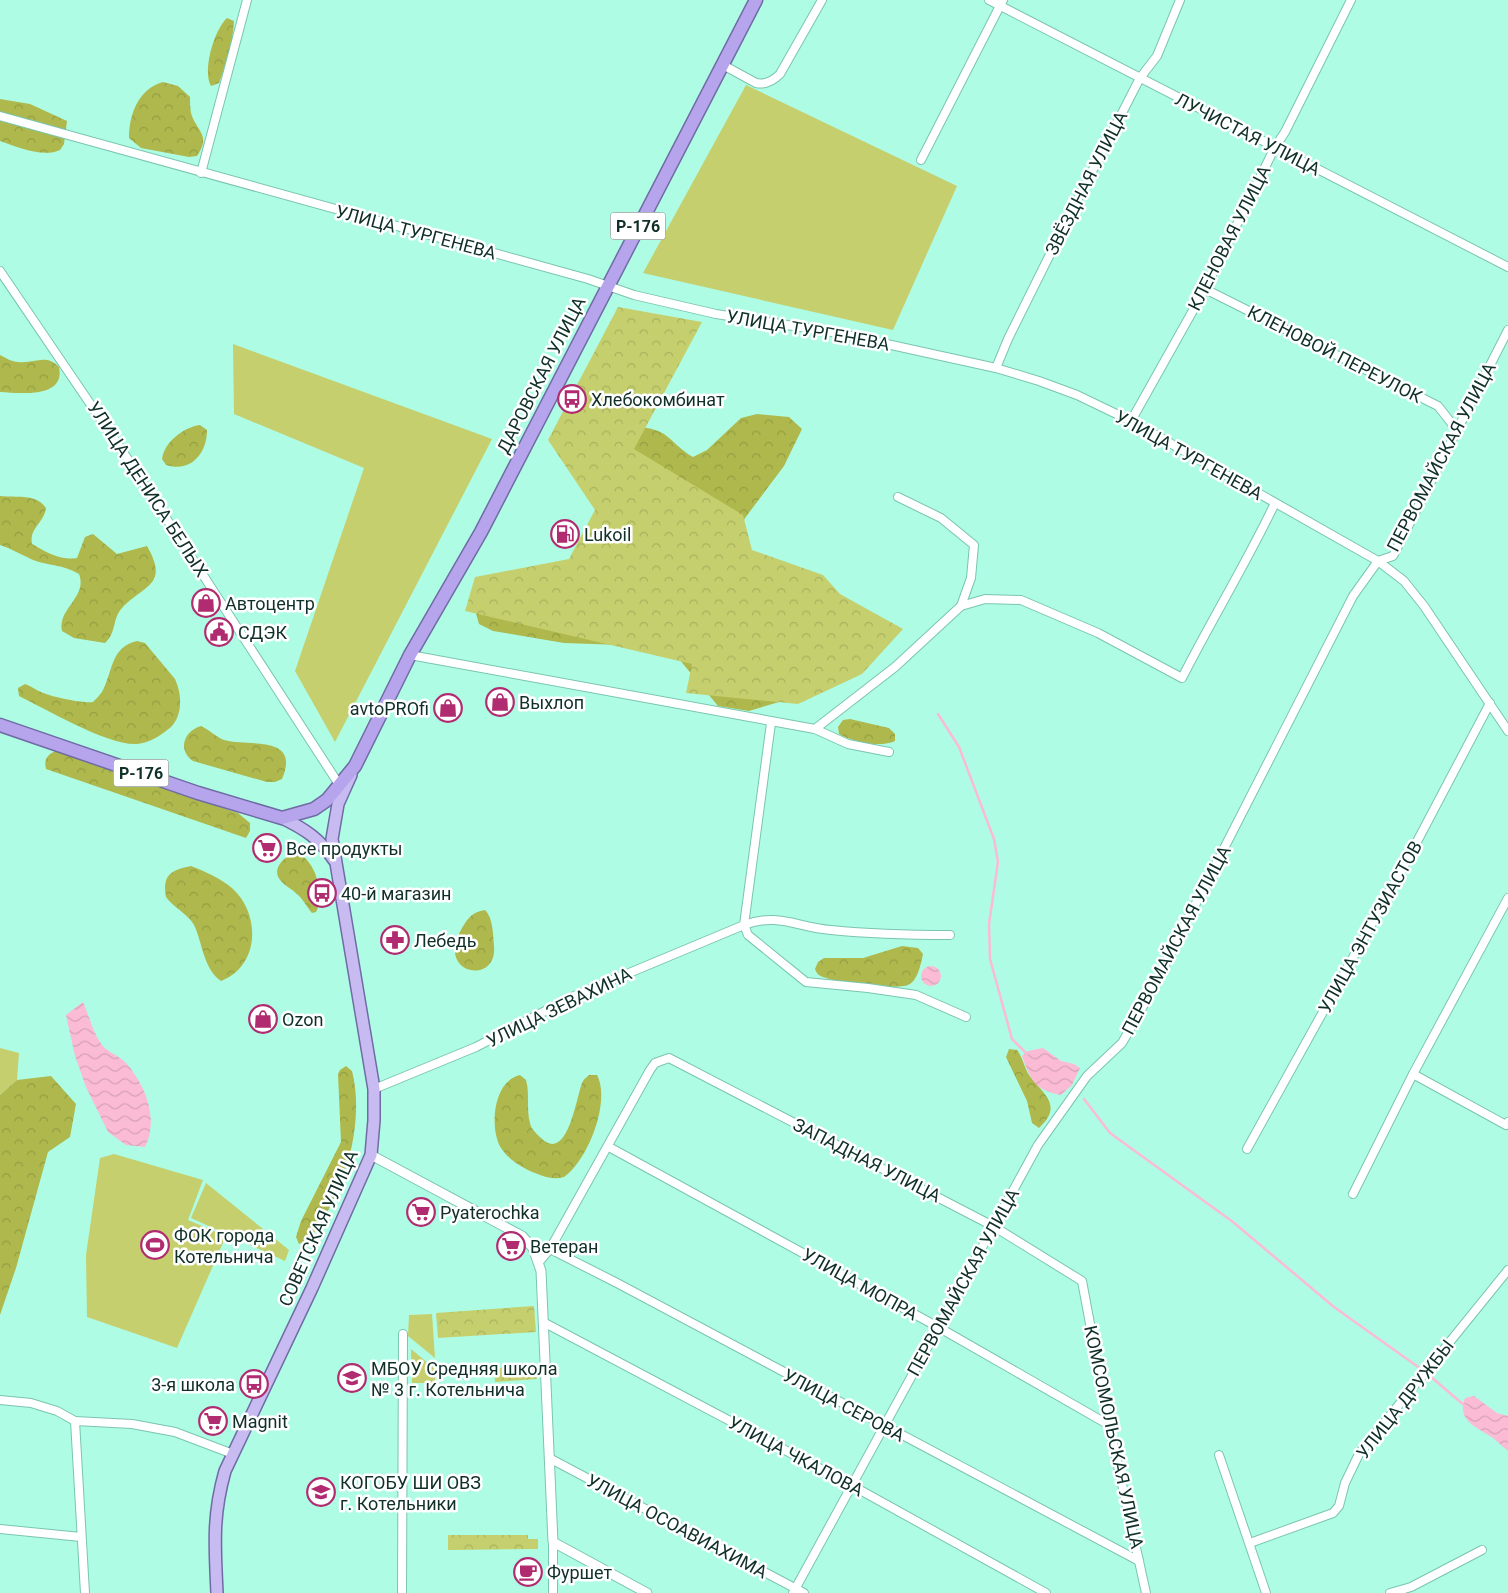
<svg xmlns="http://www.w3.org/2000/svg" width="1508" height="1593" font-family="Roboto,sans-serif">
<style>
.grass{fill:#c5cf6d}
.forest{fill:url(#forest-crowns)}
.park{fill:url(#park-crowns)}
.water{fill:url(#water-waves)}
.lines{fill:none;stroke-linecap:round;stroke-linejoin:round}
.stream{stroke:#fbbbd4;stroke-width:2.5}
.minor-casing{stroke:#7ac5b0;stroke-width:10}
.tertiary-casing{stroke:#7ac5b0;stroke-width:11}
.primary-casing{stroke:#6f6ca4;stroke-width:14}
.trunk-casing{stroke:#6f6ca4;stroke-width:15}
.minor{stroke:#fff;stroke-width:8}
.tertiary{stroke:#fff;stroke-width:9}
.primary{stroke:#c8bbf1;stroke-width:11}
.trunk{stroke:#b6a4ec;stroke-width:12}
.labels{text-anchor:middle;dominant-baseline:central;stroke-width:5;stroke-linejoin:round;paint-order:stroke}
.shield{fill:#fff;stroke:#576d68;stroke-width:1}
.shield-label{font-size:16px;font-weight:bold;fill:#0f2f27}
.street-label{font-size:18px;fill:#0f2f27;stroke:#fff}
.poi-label{font-size:18px;fill:#0f2f27;stroke:#fff;text-anchor:start}
</style>
<defs>
<pattern id="forest-crowns" width="20" height="18" patternUnits="userSpaceOnUse" patternTransform="scale(1.25)"><rect width="20" height="18" fill="#aeb84c"/><path d="M2 6a3 3 0 1 1 6 0M12 15a3 3 0 1 1 6 0" fill="none" stroke="#949e42"/></pattern>
<pattern id="park-crowns" width="20" height="18" patternUnits="userSpaceOnUse" patternTransform="scale(1.25)"><rect width="20" height="18" fill="#c5cf6d"/><path d="M2 6a3 3 0 1 1 6 0M12 15a3 3 0 1 1 6 0" fill="none" stroke="#a8b25e"/></pattern>
<pattern id="water-waves" width="16" height="10" patternUnits="userSpaceOnUse" patternTransform="scale(1.25)"><rect width="16" height="10" fill="#fbbbd4"/><path d="M0 5q4-4 8 0t8 0" fill="none" stroke="#d6a1b6"/></pattern>
</defs>
<rect width="100%" height="100%" fill="#affce5"/>
<g class="grass">
<polygon points="746,85 957,186 893,330 643,273"/>
<polygon points="233,344 492,439 335,742 295,671 364,468 234,414"/>
<polygon points="0,1048 19,1053 17,1080 0,1095"/>
<polygon points="114,1154 203,1180 188,1220 226,1236 177,1348 87,1317 86,1255 100,1158"/>
<polygon points="206,1183 289,1250 285,1261 191,1218"/>
<polygon points="432,1314 435,1358 408,1336 409,1315"/>
<polygon points="411,1349 435,1369 435,1383 412,1383"/>
</g>
<g class="forest">
<path d="M227 18 234 21C233 42 226 64 219 83L211 86C202 71 214 30 227 18Z"/>
<path d="M163 82 178 86 190 97C190 102 190 108 191 113 196 131 212 135 197 156L189 157 141 148 129 138C129 115 138 89 163 82Z"/>
<path d="M0 99 30 104 67 121 64 144 60 150C43 158 17 147 0 141Z"/>
<path d="M0 355C6 358 12 362 18 362 34 364 46 353 59 367 66 399 19 393 0 392Z"/>
<path d="M757 414 789 417 802 429 784 466 745 518 738 533 779 702 749 711 718 706 679 659 650 646 564 643 493 631 479 624 475 610 573 573 640 427C671 430 669 443 693 457L707 450 741 418Z"/>
<path d="M200 425 207 430C207 453 191 473 166 465L162 459C164 442 184 427 200 425Z"/>
<path d="M0 496C16 498 36 493 46 508 44 523 29 528 32 544 46 552 61 561 77 558L85 537 93 534 117 554 147 546C170 586 143 585 122 608 112 619 117 632 105 643L74 638 62 631C57 609 88 597 79 574 62 564 49 566 33 560 22 555 12 549 0 545Z"/>
<path d="M137 641 145 643 175 679C182 694 183 715 171 727 161 735 150 743 137 744 108 746 46 709 19 696L18 688 25 684C33 687 39 692 46 694 53 697 87 704 93 702 96 699 101 694 103 690 113 670 111 647 137 641Z"/>
<path d="M850 719 889 728 895 734V741C880 748 853 742 839 734L838 727 843 720Z"/>
<path d="M201 726C210 730 216 737 224 740 249 747 301 734 282 779L275 782H267L193 761C177 750 184 731 201 726Z"/>
<path d="M55 751 238 813 250 823V831L246 838 46 769C44 760 46 756 55 751Z"/>
<path d="M297 853C315 859 326 896 316 912L312 913C307 907 303 899 297 894 292 889 285 886 281 881 270 869 285 855 297 853Z"/>
<path d="M191 866C206 872 220 878 232 888 261 914 260 966 221 981 203 968 203 944 194 925 188 914 174 908 166 897 162 875 171 870 191 866Z"/>
<path d="M485 910C493 918 493 934 494 946 498 986 434 975 462 928 468 918 472 912 485 910Z"/>
<path d="M902 946 918 948 923 954C921 963 918 981 908 985 895 990 831 983 819 975 817 974 816 971 815 969L818 962 824 958H863Z"/>
<path d="M1009 1049 1017 1050C1023 1058 1024 1067 1029 1075 1043 1094 1064 1105 1039 1128L1032 1123 1027 1101 1006 1057Z"/>
<path d="M346 1066 352 1071C358 1094 357 1121 352 1145 347 1169 324 1237 299 1244L296 1237 301 1221 341 1142 338 1074 340 1070Z"/>
<path d="M520 1075 526 1080C530 1094 526 1109 530 1123 531 1129 536 1133 541 1138 569 1165 577 1091 583 1081 585 1078 587 1077 589 1075H597C611 1101 588 1160 564 1177 553 1180 545 1177 535 1173 521 1167 509 1160 501 1148 489 1128 493 1081 520 1075Z"/>
<polygon points="51,1076 76,1104 70,1137 48,1152 16,1268 0,1315 0,1095 17,1080"/>
</g>
<g class="park">
<polygon points="618,307 702,322 634,449 743,515 752,550 823,575 840,594 903,629 862,674 798,704 686,693 692,664 465,611 475,577 569,559 595,510 548,440"/>
<polygon points="534,1306 536,1332 438,1338 436,1313"/>
<polygon points="537,1366 537,1379 495,1382 494,1368"/>
<polygon points="448,1535 528,1535 528,1539 538,1539 538,1549 448,1550"/>
</g>
<g class="water">
<circle cx="931" cy="976" r="10"/>
<path d="M83 1002C89 1015 93 1033 102 1045 107 1052 120 1056 126 1063 146 1086 159 1119 145 1147L126 1145 108 1132 86 1087 75 1056 66 1015Z"/>
<path d="M1043 1048 1061 1061 1074 1064 1080 1068 1072 1085 1061 1095C1035 1090 1031 1081 1022 1056L1028 1051Z"/>
<path d="M1474 1396 1497 1413 1508 1416V1451C1503 1447 1498 1442 1493 1438 1477 1427 1456 1421 1465 1398Z"/>
</g>
<g class="lines">
<g class="stream">
<polyline points="938,714 959,747 994,839 998,862 989,924 990,959 1012,1039 1027,1054"/>
<polyline points="1084,1099 1110,1133 1233,1222 1334,1307 1421,1369"/>
<polyline points="1430,1376 1465,1406"/>
</g>
<defs>
<g id="minor">
<polyline points="989,0 1508,267"/>
<path d="M723 65 756 83C765 85 773 81 780 74L822 0"/>
<polyline points="0,116 588,279 634,295 716,314 832,332 996,368 1039,381 1077,395 1131,421 1378,561 1404,581 1424,606 1508,731"/>
<polyline points="921,160 1003,0"/>
<polyline points="201,173 247,0"/>
<polyline points="0,271 129,461 340,786"/>
<polyline points="1205,289 1438,406 1456,429"/>
<polyline points="996,368 1008,339 1067,220 1140,78 1157,56 1180,0"/>
<polyline points="1131,421 1205,289 1275,147 1285,132 1351,0"/>
<polyline points="898,497 941,518 974,545 971,578 961,606"/>
<polyline points="410,655 815,729 848,744 889,752"/>
<path d="M815 729 895 667 961 606 985 599 1021 600 1098 633 1182 678C1212 619 1247 562 1275 503"/>
<path d="M950 935C910 935 871 934 831 930 798 928 779 912 744 925L748 935 806 982 868 988 916 995 966 1017"/>
<polyline points="1413,1074 1506,1125 1508,1122"/>
<polyline points="374,1089 476,1047 574,996 744,925 771,723"/>
<polyline points="609,1147 938,1327 1109,1425"/>
<polyline points="1247,1149 1411,853 1490,703"/>
<polyline points="1353,1194 1413,1074 1508,898"/>
<polyline points="533,1248 550,1249 617,1283 1139,1561"/>
<polyline points="539,1262 550,1249 650,1070 655,1063 669,1058 993,1226 1082,1281 1109,1425 1146,1593"/>
<polyline points="543,1322 851,1485 1046,1593"/>
<polyline points="0,1400 31,1403 57,1411 75,1421 132,1424 175,1432 233,1454"/>
<polyline points="75,1421 85,1593"/>
<polyline points="1219,1455 1266,1593"/>
<polyline points="551,1459 804,1593"/>
<polyline points="0,1529 81,1537"/>
<polyline points="553,1542 553,1593"/>
<polyline points="1250,1543 1333,1513 1339,1506 1345,1483 1359,1454 1508,1270"/>
<polyline points="402,1593 403,1334"/>
<polyline points="793,1593 1038,1145 1087,1076 1122,1043 1146,1001 1353,596 1378,561 1393,556 1508,330"/>
<polyline points="1390,1593 1411,1587 1482,1550"/>
</g>
<polyline id="tertiary" points="371,1155 522,1236 533,1248 541,1271 553,1542 647,1593"/>
<g id="primary">
<path d="M282 818C305 829 320 839 334 860"/>
<path d="M217 1593C215 1547 212 1517 225 1471L312 1288 371 1155 374 1120V1089L332 839 338 804 351 775"/>
</g>
<polyline id="trunk" points="0,725 198,793 282,818 314,809 327,800 355,766 410,655 481,532 756,0"/>
</defs>
<use href="#minor" class="minor-casing"/>
<use href="#tertiary" class="tertiary-casing"/>
<use href="#primary" class="primary-casing"/>
<use href="#trunk" class="trunk-casing"/>
<use href="#minor" class="minor"/>
<use href="#tertiary" class="tertiary"/>
<use href="#primary" class="primary"/>
<use href="#trunk" class="trunk"/>
</g>
<defs>
<symbol id="bus-ring" viewBox="-11 -11 22 22"><circle r="9.5" fill="#fff" stroke="#b12b70" stroke-width="1.5"/><path d="M-5-6H5V4H4V6H2V4H-2V6H-4V4H-5ZM-3.5-4V0h7V-4ZM-3.5 1.2v1.5H-2V1.2ZM2 1.2v1.5H3.5V1.2Z" fill="#b12b70"/></symbol>
<symbol id="fuel-ring" viewBox="-11 -11 22 22"><circle r="9.5" fill="#fff" stroke="#b12b70" stroke-width="1.5"/><path d="M-5.5-6h7V0h2V4h1.3V-2.5L3-4.5l.8-.8L6-3V5H2.5V1h-1V6h-7ZM-4.2-4.7v3.2H.2V-4.7Z" fill="#b12b70"/></symbol>
<symbol id="shop-ring" viewBox="-11 -11 22 22"><circle r="9.5" fill="#fff" stroke="#b12b70" stroke-width="1.5"/><path d="M-5-2.5h2.3a2.7 3.5 0 0 1 5.4 0H5L5.5 6h-11ZM-1.5-2.5h3a1.5 2.3 0 0 0-3 0Z" fill="#b12b70"/></symbol>
<symbol id="civic-ring" viewBox="-11 -11 22 22"><circle r="9.5" fill="#fff" stroke="#b12b70" stroke-width="1.5"/><path d="M-.6-6.5H3V-4.5H.6V-3L4-1V1h2V6H-6V1h2V-1L-.6-3ZM-1.2 2.5V6h2.4V2.5Z" fill="#b12b70"/></symbol>
<symbol id="supermarket-ring" viewBox="-11 -11 22 22"><circle r="9.5" fill="#fff" stroke="#b12b70" stroke-width="1.5"/><path d="M-6-5.5h2.5l.6 2H6L4.5 2H-2.5L-4.4-4H-6ZM-1.5 3.2a1.3 1.3 0 1 0 .1 0ZM3 3.2a1.3 1.3 0 1 0 .1 0Z" fill="#b12b70"/></symbol>
<symbol id="pharmacy-ring" viewBox="-11 -11 22 22"><circle r="9.5" fill="#fff" stroke="#b12b70" stroke-width="1.5"/><path d="M-2-6h4v4h4v4h-4v4h-4v-4h-4v-4h4Z" fill="#b12b70"/></symbol>
<symbol id="stadium-ring" viewBox="-11 -11 22 22"><circle r="9.5" fill="#fff" stroke="#b12b70" stroke-width="1.5"/><path d="M0-5a6.5 5 0 1 0 0 10a6.5 5 0 1 0 0-10ZM-3.5-1.8h7v3.6h-7Z" fill="#b12b70"/></symbol>
<symbol id="school-ring" viewBox="-11 -11 22 22"><circle r="9.5" fill="#fff" stroke="#b12b70" stroke-width="1.5"/><path d="M0-5L7-2L0 1L-7-2ZM-4 1L0 2.5L4 1V4Q0 6-4 4Z" fill="#b12b70"/></symbol>
<symbol id="cafe-ring" viewBox="-11 -11 22 22"><circle r="9.5" fill="#fff" stroke="#b12b70" stroke-width="1.5"/><path d="M-5.5-4.5H6V0H3Q3 3.5 0 3.5H-2.5Q-5.5 3.5-5.5 0ZM3-3.2v2h1.7v-2ZM-6 4.5H4V6H-6Z" fill="#b12b70"/></symbol>
</defs>
<g fill-rule="evenodd">
<use href="#bus-ring" x="556" y="383" width="32" height="32"/>
<use href="#fuel-ring" x="549" y="518" width="32" height="32"/>
<use href="#shop-ring" x="190" y="587" width="32" height="32"/>
<use href="#civic-ring" x="203" y="616" width="32" height="32"/>
<use href="#shop-ring" x="484" y="686" width="32" height="32"/>
<use href="#shop-ring" x="432" y="692" width="32" height="32"/>
<use href="#supermarket-ring" x="251" y="832" width="32" height="32"/>
<use href="#bus-ring" x="306" y="877" width="32" height="32"/>
<use href="#pharmacy-ring" x="379" y="924" width="32" height="32"/>
<use href="#shop-ring" x="247" y="1003" width="32" height="32"/>
<use href="#supermarket-ring" x="405" y="1196" width="32" height="32"/>
<use href="#stadium-ring" x="139" y="1229" width="32" height="32"/>
<use href="#supermarket-ring" x="495" y="1230" width="32" height="32"/>
<use href="#school-ring" x="336" y="1362" width="32" height="32"/>
<use href="#bus-ring" x="238" y="1368" width="32" height="32"/>
<use href="#supermarket-ring" x="197" y="1405" width="32" height="32"/>
<use href="#school-ring" x="305" y="1476" width="32" height="32"/>
<use href="#cafe-ring" x="512" y="1556" width="32" height="32"/>
</g>
<g class="labels">
<g class="shield">
<rect x="610.5" y="212.5" width="55" height="27" rx="4"/>
<rect x="113.5" y="759.5" width="55" height="27" rx="4"/>
</g>
<g class="shield-label">
<text x="638" y="226">Р-176</text>
<text x="141" y="773">Р-176</text>
</g>
<g class="street-label">
<text transform="translate(1248 134) rotate(27)">ЛУЧИСТАЯ УЛИЦА</text>
<text transform="translate(1086 183) rotate(-63)">ЗВЁЗДНАЯ УЛИЦА</text>
<text transform="translate(416 232) rotate(15)">УЛИЦА ТУРГЕНЕВА</text>
<text transform="translate(1229 238) rotate(-63)">КЛЕНОВАЯ УЛИЦА</text>
<text transform="translate(808 330) rotate(10)">УЛИЦА ТУРГЕНЕВА</text>
<text transform="translate(1335 354) rotate(27)">КЛЕНОВОЙ ПЕРЕУЛОК</text>
<text transform="translate(541 375) rotate(-63)">ДАРОВСКАЯ УЛИЦА</text>
<text transform="translate(1189 455) rotate(29)">УЛИЦА ТУРГЕНЕВА</text>
<text transform="translate(1441 457) rotate(-62)">ПЕРВОМАЙСКАЯ УЛИЦА</text>
<text transform="translate(148 489) rotate(57)">УЛИЦА ДЕНИСА БЕЛЫХ</text>
<text transform="translate(1370 927) rotate(-61)">УЛИЦА ЭНТУЗИАСТОВ</text>
<text transform="translate(1176 940) rotate(-62)">ПЕРВОМАЙСКАЯ УЛИЦА</text>
<text transform="translate(559 1007) rotate(-26)">УЛИЦА ЗЕВАХИНА</text>
<text transform="translate(867 1160) rotate(27)">ЗАПАДНАЯ УЛИЦА</text>
<text transform="translate(318 1228) rotate(-66)">СОВЕТСКАЯ УЛИЦА</text>
<text transform="translate(963 1282) rotate(-61)">ПЕРВОМАЙСКАЯ УЛИЦА</text>
<text transform="translate(860 1284) rotate(29)">УЛИЦА МОПРА</text>
<text transform="translate(1405 1399) rotate(-52)">УЛИЦА ДРУЖБЫ</text>
<text transform="translate(844 1405) rotate(28)">УЛИЦА СЕРОВА</text>
<text transform="translate(1114 1437) rotate(78)">КОМСОМОЛЬСКАЯ УЛИЦА</text>
<text transform="translate(796 1456) rotate(28)">УЛИЦА ЧКАЛОВА</text>
<text transform="translate(677 1526) rotate(28)">УЛИЦА ОСОАВИАХИМА</text>
</g>
<g class="poi-label">
<text x="591" y="399">Хлебокомбинат</text>
<text x="584" y="534">Lukoil</text>
<text x="225" y="603">Автоцентр</text>
<text x="238" y="632">СДЭК</text>
<text x="519" y="702">Выхлоп</text>
<text x="429" y="708" text-anchor="end">avtoPROfi</text>
<text x="286" y="848">Все продукты</text>
<text x="341" y="893">40-й магазин</text>
<text x="414" y="940">Лебедь</text>
<text x="282" y="1019">Ozon</text>
<text x="440" y="1212">Pyaterochka</text>
<text x="174" y="1235">ФОК города<tspan x="174" dy="21">Котельнича</tspan></text>
<text x="530" y="1246">Ветеран</text>
<text x="371" y="1368">МБОУ Средняя школа<tspan x="371" dy="21">№ 3 г. Котельнича</tspan></text>
<text x="235" y="1384" text-anchor="end">3-я школа</text>
<text x="232" y="1421">Magnit</text>
<text x="340" y="1482">КОГОБУ ШИ ОВЗ<tspan x="340" dy="21">г. Котельники</tspan></text>
<text x="547" y="1572">Фуршет</text>
</g>
</g>
</svg>
